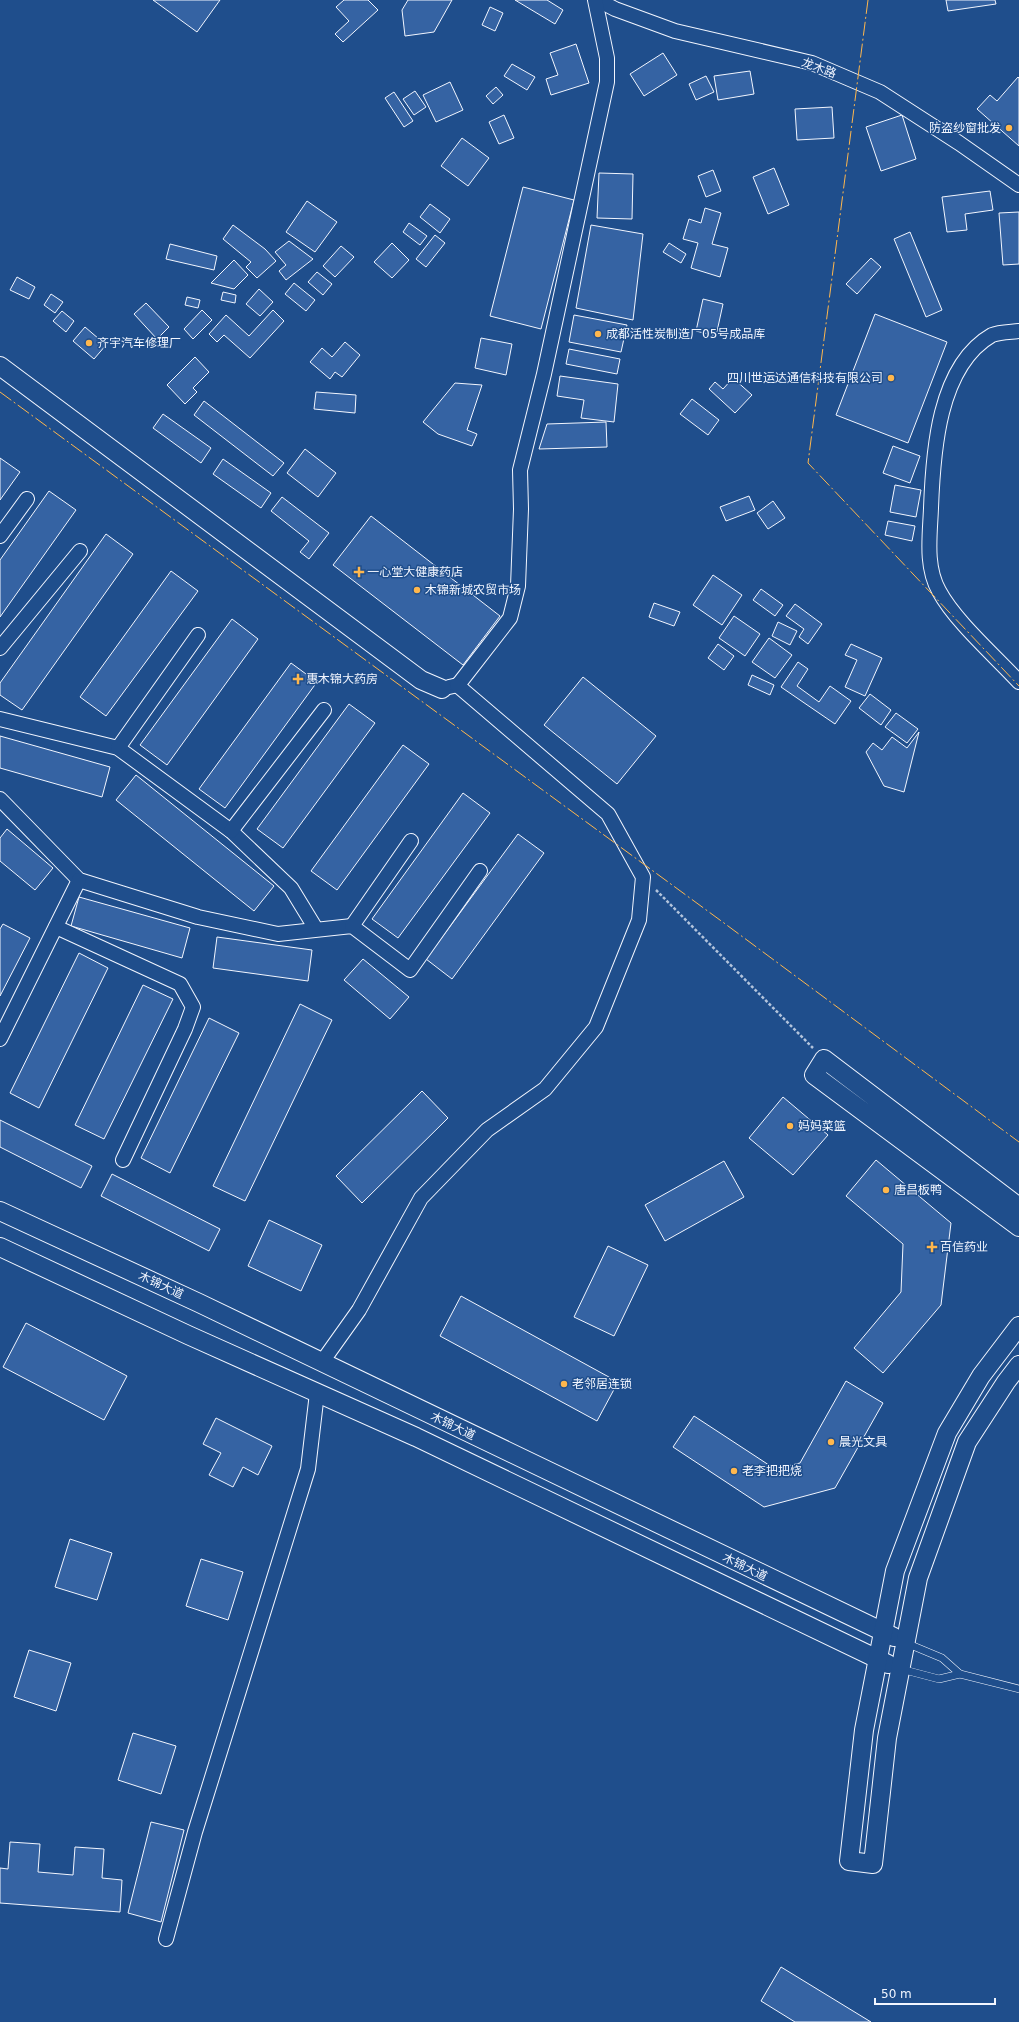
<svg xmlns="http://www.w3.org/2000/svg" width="1019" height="2022" font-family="'DejaVu Sans','Noto Sans SC',sans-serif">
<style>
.building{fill:#3563a3;stroke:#f2f6ff}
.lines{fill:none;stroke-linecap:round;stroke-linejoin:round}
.service-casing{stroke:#f2f6ff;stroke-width:8}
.minor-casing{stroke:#f2f6ff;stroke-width:16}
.tertiary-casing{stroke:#f2f6ff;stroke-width:20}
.path{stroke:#b3c4dc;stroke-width:2.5;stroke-dasharray:3 2;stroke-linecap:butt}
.service{stroke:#1f4e8c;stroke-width:7}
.minor{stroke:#1f4e8c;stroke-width:14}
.tertiary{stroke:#1f4e8c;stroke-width:18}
.power{stroke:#ffb74d;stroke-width:1;stroke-dasharray:14 3 2 3;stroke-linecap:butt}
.poi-dot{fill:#ffb74d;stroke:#1f4e8c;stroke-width:1.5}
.labels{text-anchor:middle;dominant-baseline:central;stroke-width:3;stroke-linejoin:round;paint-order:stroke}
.street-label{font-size:12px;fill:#f2f6ff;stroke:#1f4e8c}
.poi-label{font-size:12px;fill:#f2f6ff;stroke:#1f4e8c;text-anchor:start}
</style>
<rect width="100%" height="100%" fill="#1f4e8c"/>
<g class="building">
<polygon points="153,0 220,0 197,32"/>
<polygon points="344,0 368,0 378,10 343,42 335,34 349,21 336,7"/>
<polygon points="408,0 452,0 434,32 405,36 402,10"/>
<polygon points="515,0 547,0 563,10 555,24"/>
<polygon points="946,0 995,0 996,4 948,11"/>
<polygon points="490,7 503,13 495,31 482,25"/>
<polygon points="576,44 589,83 551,95 546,79 558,75 550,53"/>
<polygon points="663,53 677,75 644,96 630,74"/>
<polygon points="512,64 535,77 527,90 504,76"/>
<polygon points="750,71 754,94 718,100 714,76"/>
<polygon points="706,76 714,92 696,100 689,84"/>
<polygon points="1018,77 1019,78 1019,146 977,109 990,95 997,101"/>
<polygon points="450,82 463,110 436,122 423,95"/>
<polygon points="496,87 503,95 493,104 486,96"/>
<polygon points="415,91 426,107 414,115 403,99"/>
<polygon points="394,92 413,121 404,127 385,98"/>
<polygon points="832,107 834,138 797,140 795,109"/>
<polygon points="504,115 514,138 499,144 489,122"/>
<polygon points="902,115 916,159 881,171 866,127"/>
<polygon points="462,138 489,158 468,186 441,166"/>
<polygon points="774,168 789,205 768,214 753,177"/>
<polygon points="713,170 721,191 706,197 698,176"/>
<polygon points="599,173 633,174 632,219 597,218"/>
<polygon points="523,187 574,200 541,329 490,316"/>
<polygon points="990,191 993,210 965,214 967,230 947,232 942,197"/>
<polygon points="307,201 337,222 315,252 286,232"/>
<polygon points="430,204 450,219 440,233 420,217"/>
<polygon points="705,208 721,213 712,244 728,248 720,277 691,268 698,243 683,239 689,219 701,223"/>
<polygon points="1019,212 1019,264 1003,265 999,213"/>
<polygon points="409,223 427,236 420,245 403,232"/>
<polygon points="233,225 265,249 276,261 257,278 246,267 251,262 223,239"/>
<polygon points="591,225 643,234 633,320 576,308"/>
<polygon points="910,232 942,310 926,317 894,239"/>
<polygon points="435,235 445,243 426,267 416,259"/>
<polygon points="289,241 313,259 286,280 279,271 286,265 275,252"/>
<polygon points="392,243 409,260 392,278 374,262"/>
<polygon points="669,243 686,254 681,263 663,252"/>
<polygon points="170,244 217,256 214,270 166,259"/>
<polygon points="341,246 354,257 335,277 323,266"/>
<polygon points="871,258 881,267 857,294 846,284"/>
<polygon points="234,260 248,275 234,289 211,283"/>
<polygon points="317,272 332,284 323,295 308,282"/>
<polygon points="17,277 35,287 29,299 10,290"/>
<polygon points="294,283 315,300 306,311 285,294"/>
<polygon points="259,289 273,302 260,316 246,304"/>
<polygon points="223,292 236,295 235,303 221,300"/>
<polygon points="51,294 63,302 55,313 44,305"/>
<polygon points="187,297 200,300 198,308 185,305"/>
<polygon points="703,299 723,304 716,336 696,331"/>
<polygon points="146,303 169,327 157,339 134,314"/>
<polygon points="202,310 212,320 193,339 184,329"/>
<polygon points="273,310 284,321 250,358 224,335 217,342 209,334 226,315 249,336"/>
<polygon points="62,311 74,321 66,332 53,321"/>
<polygon points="875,314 947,342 908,443 836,415"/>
<polygon points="574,315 627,325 621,352 569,342"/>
<polygon points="85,327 106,345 94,359 73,341"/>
<polygon points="481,338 512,344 506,375 475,368"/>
<polygon points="345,342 360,355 342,377 335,372 330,379 310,362 322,348 332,357"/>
<polygon points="569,349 620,359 617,374 566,364"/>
<polygon points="195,357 209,372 193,388 197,392 185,404 167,385"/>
<polygon points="560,376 618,384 614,422 581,418 584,400 557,396"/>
<polygon points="733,378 752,395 735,413 709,389 715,382 723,389"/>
<polygon points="455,383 482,385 467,430 477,434 472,446 438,434 423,422"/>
<polygon points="316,392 356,395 355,413 314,409"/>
<polygon points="692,399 719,420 708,435 680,414"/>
<polygon points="204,401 284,463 273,476 194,415"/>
<polygon points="163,414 211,448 201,463 153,428"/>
<polygon points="606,422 607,447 539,449 547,424"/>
<polygon points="893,446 920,456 910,483 883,473"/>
<polygon points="305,449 336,473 318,497 287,473"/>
<polygon points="0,458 20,472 0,500"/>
<polygon points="223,459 271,493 261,508 213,474"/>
<polygon points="895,485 921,490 916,517 890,512"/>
<polygon points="49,491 76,510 0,617 0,560"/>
<polygon points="749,496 755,510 726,521 720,507"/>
<polygon points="282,497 329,533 309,559 300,552 309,541 271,511"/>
<polygon points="773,501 785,518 768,529 757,513"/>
<polygon points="371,516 500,616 463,665 333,565"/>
<polygon points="888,521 915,526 912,541 885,535"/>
<polygon points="106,534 133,554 22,710 0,695 0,683"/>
<polygon points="171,571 198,591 106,716 80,697"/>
<polygon points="713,575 742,595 722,625 693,605"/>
<polygon points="761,589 783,605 775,616 753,600"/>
<polygon points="654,603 680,612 674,626 649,617"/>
<polygon points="795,604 822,624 808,644 799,637 804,629 786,616"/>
<polygon points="734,616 760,634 745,656 719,638"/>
<polygon points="232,619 258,639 167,765 140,745"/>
<polygon points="778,622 797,631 790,645 772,636"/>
<polygon points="769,638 792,655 775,678 752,662"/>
<polygon points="718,644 734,656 724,670 708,658"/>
<polygon points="851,644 882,658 865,696 845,687 857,660 845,655"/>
<polygon points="798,662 808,669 797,686 819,702 830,686 851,701 835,724 781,687"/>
<polygon points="291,663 317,682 225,808 199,789"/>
<polygon points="752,675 774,685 770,695 748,685"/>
<polygon points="583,677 656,736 617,784 544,725"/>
<polygon points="870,694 891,710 881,725 859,708"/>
<polygon points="349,704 375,723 283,848 257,829"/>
<polygon points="896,713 918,729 907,743 885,727"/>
<polygon points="919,732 904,792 884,786 866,752 873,743 882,750 892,737 907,748"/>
<polygon points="0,736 110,767 102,797 0,768"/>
<polygon points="403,745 429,764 337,890 311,871"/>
<polygon points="136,775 274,886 254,911 116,800"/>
<polygon points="463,793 490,813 398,938 372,919"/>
<polygon points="7,829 53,868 35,890 0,861 0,838"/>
<polygon points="518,834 544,853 452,979 426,959"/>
<polygon points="79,897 190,928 182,958 71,926"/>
<polygon points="3,924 30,938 0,996 0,929"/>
<polygon points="217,937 312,950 308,981 213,968"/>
<polygon points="79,953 108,968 39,1108 10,1093"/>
<polygon points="363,959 409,997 390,1019 344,980"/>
<polygon points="143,985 173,999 104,1139 75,1125"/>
<polygon points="300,1004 332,1020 245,1201 213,1186"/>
<polygon points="209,1018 239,1033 170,1173 141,1158"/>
<polygon points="422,1091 448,1118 362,1203 336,1176"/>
<polygon points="783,1097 828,1135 793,1175 749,1138"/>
<polygon points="0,1120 92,1166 81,1188 0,1147"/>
<polygon points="876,1160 951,1223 941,1305 883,1373 854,1348 901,1292 903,1244 846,1196"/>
<polygon points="724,1161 744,1197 665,1241 645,1205"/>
<polygon points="112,1174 220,1229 209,1251 101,1196"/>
<polygon points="269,1220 322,1245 301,1291 248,1266"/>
<polygon points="608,1246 648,1265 614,1336 574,1317"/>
<polygon points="461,1296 618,1382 597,1421 440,1336"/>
<polygon points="26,1323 127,1376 104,1420 3,1367"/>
<polygon points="846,1381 883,1403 835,1488 764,1507 673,1447 694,1416 775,1469 800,1463"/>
<polygon points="216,1418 272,1446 258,1475 243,1467 233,1487 209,1475 221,1453 203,1444"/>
<polygon points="70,1539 112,1553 97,1600 55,1587"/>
<polygon points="201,1559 243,1572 228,1620 186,1606"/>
<polygon points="29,1650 71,1663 56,1711 14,1697"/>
<polygon points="133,1733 176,1746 161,1794 118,1780"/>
<polygon points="151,1822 184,1830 161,1922 128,1913"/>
<polygon points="10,1842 40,1844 38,1872 73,1875 75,1847 104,1849 102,1878 122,1880 120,1912 0,1903 0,1868 8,1869"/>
<polygon points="781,1967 871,2022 795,2022 761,2001"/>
</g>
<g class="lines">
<defs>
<g id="service">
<polyline points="906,1643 942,1658 960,1674"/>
<polyline points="901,1669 939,1679 960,1674 1019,1689"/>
</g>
<g id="minor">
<polyline points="598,0 615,9 675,31 812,63 880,92 959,143 1019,185"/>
<path d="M1019 331C1011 332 999 332 992 335 938 366 933 453 931 508 930 535 925 566 939 591 955 621 995 656 1019 682"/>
<polyline points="0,536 27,499"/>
<polyline points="0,648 80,551"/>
<polyline points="449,687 458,685 510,618 518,586 521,509 520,470 544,374 607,82 607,58 595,0"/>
<polyline points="0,719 118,748 231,831 291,888 316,929"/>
<polyline points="118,748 198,635"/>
<polyline points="0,799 79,880 198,917 278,934 352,926 410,970 480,871"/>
<polyline points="231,831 324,710"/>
<polyline points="352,926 411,841"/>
<polyline points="56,927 180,984 193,1007 185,1029 123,1160"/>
<polyline points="0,1039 79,880"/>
<polyline points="322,1362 359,1310 421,1198 487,1130 545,1089 596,1027 639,920 643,877 608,814 457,685"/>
<polyline points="166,1939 195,1832 308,1469 317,1393"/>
</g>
<g id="tertiary">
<polyline points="0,366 421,680 442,689"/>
<polyline points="1019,1207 824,1059 814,1075 1019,1227"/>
<polyline points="0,1211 199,1303 894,1637"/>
<polyline points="0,1247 188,1335 416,1437 888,1664"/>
<polyline points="1019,1326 981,1376 947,1433 895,1571 864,1730 849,1861 873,1864 887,1738 918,1578 967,1442 1006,1382 1019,1365"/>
</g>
</defs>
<use href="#service" class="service-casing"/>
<use href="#minor" class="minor-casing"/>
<use href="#tertiary" class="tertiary-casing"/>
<polyline class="path" points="656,890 813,1048"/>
<use href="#service" class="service"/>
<use href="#minor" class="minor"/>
<use href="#tertiary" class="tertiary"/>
<g class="power">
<polyline points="868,0 808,463 1019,686"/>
<polyline points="0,392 724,923 1019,1142"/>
</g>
</g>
<g class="poi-dot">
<circle cx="1009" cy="128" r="4"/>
<circle cx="598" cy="334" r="4"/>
<circle cx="89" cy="343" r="4"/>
<circle cx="891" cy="378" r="4"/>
<path d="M357 566h4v4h4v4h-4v4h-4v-4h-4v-4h4z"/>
<circle cx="417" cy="590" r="4"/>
<path d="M296 673h4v4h4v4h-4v4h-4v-4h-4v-4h4z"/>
<circle cx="790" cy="1126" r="4"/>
<circle cx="886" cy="1190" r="4"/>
<path d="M930 1241h4v4h4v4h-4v4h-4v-4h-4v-4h4z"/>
<circle cx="564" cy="1384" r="4"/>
<circle cx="831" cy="1442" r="4"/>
<circle cx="734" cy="1471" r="4"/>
</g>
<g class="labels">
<g class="street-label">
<text transform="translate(819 68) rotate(20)">龙木路</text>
<text transform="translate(161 1285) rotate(25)">木锦大道</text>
<text transform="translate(453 1426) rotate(26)">木锦大道</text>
<text transform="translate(745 1567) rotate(26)">木锦大道</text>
</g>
<g class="poi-label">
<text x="1001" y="128" text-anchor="end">防盗纱窗批发</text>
<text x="606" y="334">成都活性炭制造厂05号成品库</text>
<text x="97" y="343">齐宇汽车修理厂</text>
<text x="883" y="378" text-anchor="end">四川世运达通信科技有限公司</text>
<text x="367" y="572">一心堂大健康药店</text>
<text x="425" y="590">木锦新城农贸市场</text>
<text x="306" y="679">惠木锦大药房</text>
<text x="798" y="1126">妈妈菜篮</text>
<text x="894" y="1190">唐昌板鸭</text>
<text x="940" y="1247">百信药业</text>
<text x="572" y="1384">老邻居连锁</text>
<text x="839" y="1442">晨光文具</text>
<text x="742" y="1471">老李把把烧</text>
</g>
</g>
<path d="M875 1998v6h120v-6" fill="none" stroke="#f2f6ff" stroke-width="2"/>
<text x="881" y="1998" font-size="12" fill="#f2f6ff" stroke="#1f4e8c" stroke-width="3" paint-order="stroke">50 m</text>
</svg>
